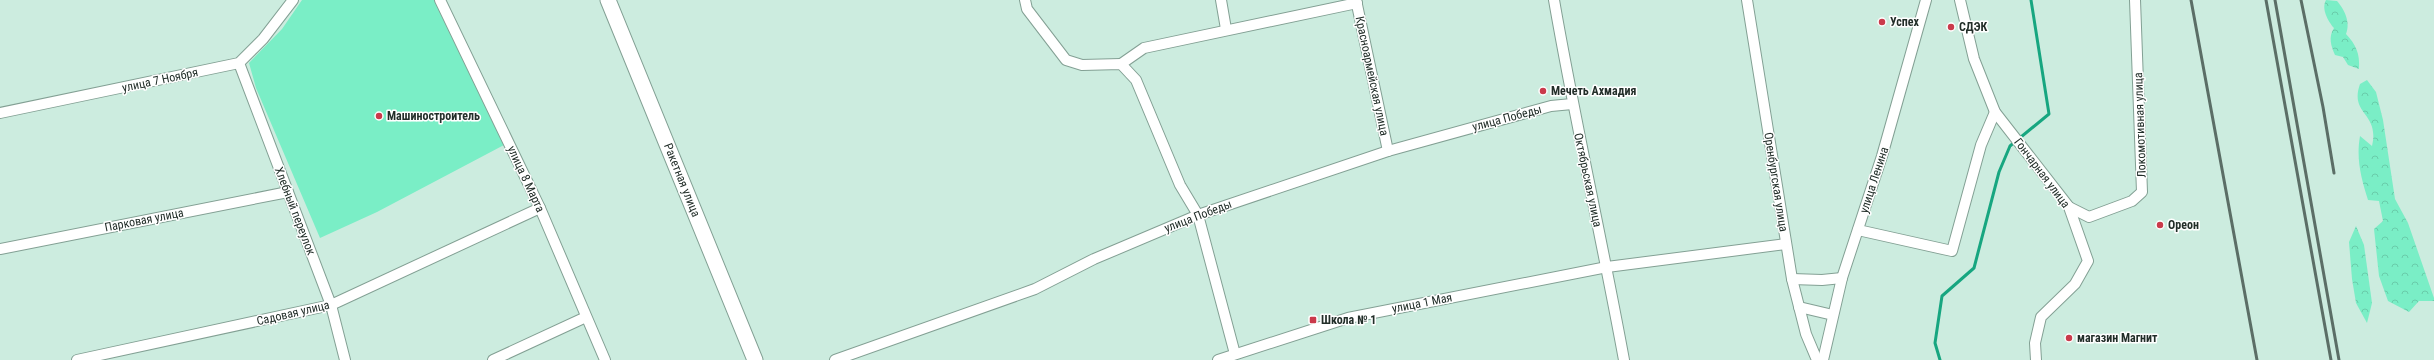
<svg xmlns="http://www.w3.org/2000/svg" width="2434" height="360" font-family="'Roboto Condensed',sans-serif">
<style>
.green{fill:#7aeec6}
.forest{fill:url(#forest-crowns)}
.lines{fill:none;stroke-linecap:round;stroke-linejoin:round}
.stream{stroke:#17a680;stroke-width:3}
.street-casing{stroke:#83a094;stroke-width:12}
.secondary-casing{stroke:#83a094;stroke-width:17}
.street{stroke:#fff;stroke-width:10}
.secondary{stroke:#fff;stroke-width:15}
.rail{stroke:#5b6e66;stroke-width:3}
.poi-dot{fill:#ca3a4b;stroke:#fff;stroke-width:1.5}
.labels{text-anchor:middle;dominant-baseline:central;stroke-width:3;stroke-linejoin:round;paint-order:stroke}
.poi-label{font-size:12px;font-weight:bold;fill:#222e29;stroke:#fff;text-anchor:start}
.street-label{font-size:12px;fill:#222e29;stroke:#fff}
</style>
<defs>
<pattern id="forest-crowns" width="20" height="18" patternUnits="userSpaceOnUse"><rect width="20" height="18" fill="#7aeec6"/><path d="M2 6a3 3 0 1 1 6 0M12 15a3 3 0 1 1 6 0" fill="none" stroke="#69ccaa"/></pattern>
</defs>
<rect width="100%" height="100%" fill="#ccecdf"/>
<polygon class="green" points="302,0 439,0 504,145 377,212 320,238 256,88 249,63 282,29"/>
<g class="forest">
<path d="M2326 0 2337 1C2344 9 2351 22 2346 34 2356 45 2360 53 2359 69L2348 65 2343 57 2335 55C2331 46 2328 37 2334 28 2328 21 2321 9 2326 0Z"/>
<path d="M2367 80 2376 92 2383 120 2395 199 2408 223 2434 298V301H2419L2409 312 2388 301 2379 276 2374 229 2383 221 2379 201 2368 200C2361 178 2356 159 2360 136L2372 146C2380 112 2349 115 2360 84Z"/>
<polygon points="2356,226 2364,245 2372,303 2367,323 2356,303 2352,279 2349,242"/>
</g>
<g class="lines">
<polyline class="stream" points="1940,360 1935,343 1942,296 1974,268 1999,172 2010,146 2049,114 2031,0"/>
<defs>
<g id="street">
<polyline points="440,0 540,208 605,360"/>
<polyline points="1025,0 1027,9 1066,60 1082,65 1121,64 1136,80 1180,185 1198,215 1235,354"/>
<polyline points="1221,0 1226,29"/>
<polyline points="1356,0 1388,151"/>
<path d="M1554 0C1575 121 1602 240 1624 360"/>
<polyline points="1747,0 1792,279 1806,334 1817,360"/>
<polyline points="1960,0 1974,59 1995,112 2069,207 2088,261 2075,284 2041,317 2035,343 2036,360"/>
<polyline points="239,63 331,305 345,360"/>
<polyline points="1121,64 1144,48 1357,3"/>
<polyline points="0,113 239,63 263,39 293,0"/>
<polyline points="2069,207 2089,217 2132,201 2142,192 2135,0"/>
<polyline points="1858,230 1952,251 1981,145 1995,112"/>
<polyline points="0,249 288,192"/>
<polyline points="1792,279 1822,280 1842,278"/>
<polyline points="1799,307 1833,315"/>
<polyline points="77,360 331,305 540,208"/>
<polyline points="493,360 586,317"/>
<polyline points="835,360 1035,289 1094,259 1198,215 1388,151 1551,106 1572,104"/>
<polyline points="1218,360 1348,318 1607,267 1786,244"/>
<polyline points="1823,360 1842,278 1882,156 1926,0"/>
</g>
<polyline id="secondary" points="608,0 755,360"/>
</defs>
<use href="#street" class="street-casing"/>
<use href="#secondary" class="secondary-casing"/>
<use href="#street" class="street"/>
<use href="#secondary" class="secondary"/>
<g class="rail">
<polyline points="2191,0 2257,360"/>
<polyline points="2266,0 2331,360"/>
<polyline points="2275,0 2339,360"/>
<polyline points="2301,0 2323,107 2334,173"/>
</g>
</g>
<g class="poi-dot">
<circle cx="1882" cy="22" r="4"/>
<circle cx="1951" cy="27" r="4"/>
<circle cx="1543" cy="91" r="4"/>
<circle cx="379" cy="116" r="4"/>
<circle cx="2160" cy="225" r="4"/>
<rect x="1309" y="316" width="8" height="8" rx="2"/>
<circle cx="2069" cy="338" r="4"/>
</g>
<g class="labels">
<g class="poi-label">
<text x="1890" y="22">Успех</text>
<text x="1959" y="27">СДЭК</text>
<text x="1551" y="91">Мечеть Ахмадия</text>
<text x="387" y="116">Машиностроитель</text>
<text x="2168" y="225">Ореон</text>
<text x="1321" y="320">Школа № 1</text>
<text x="2077" y="338">магазин Магнит</text>
</g>
<g class="street-label">
<text transform="translate(1372 76) rotate(78)">Красноармейская улица</text>
<text transform="translate(160 80) rotate(-12)">улица 7 Ноября</text>
<text transform="translate(1507 118) rotate(-15)">улица Победы</text>
<text transform="translate(2140 125) rotate(-92)">Локомотивная улица</text>
<text transform="translate(2042 173) rotate(53)">Гончарная улица</text>
<text transform="translate(526 179) rotate(65)">улица 8 Марта</text>
<text transform="translate(682 180) rotate(68)">Ракетная улица</text>
<text transform="translate(1588 180) rotate(78)">Октябрьская улица</text>
<text transform="translate(1874 180) rotate(-72)">улица Ленина</text>
<text transform="translate(1776 182) rotate(81)">Оренбургская улица</text>
<text transform="translate(295 211) rotate(69)">Хлебный переулок</text>
<text transform="translate(1198 216) rotate(-21)">улица Победы</text>
<text transform="translate(144 220) rotate(-11)">Парковая улица</text>
<text transform="translate(1422 303) rotate(-11)">улица 1 Мая</text>
<text transform="translate(293 313) rotate(-13)">Садовая улица</text>
</g>
</g>
</svg>
